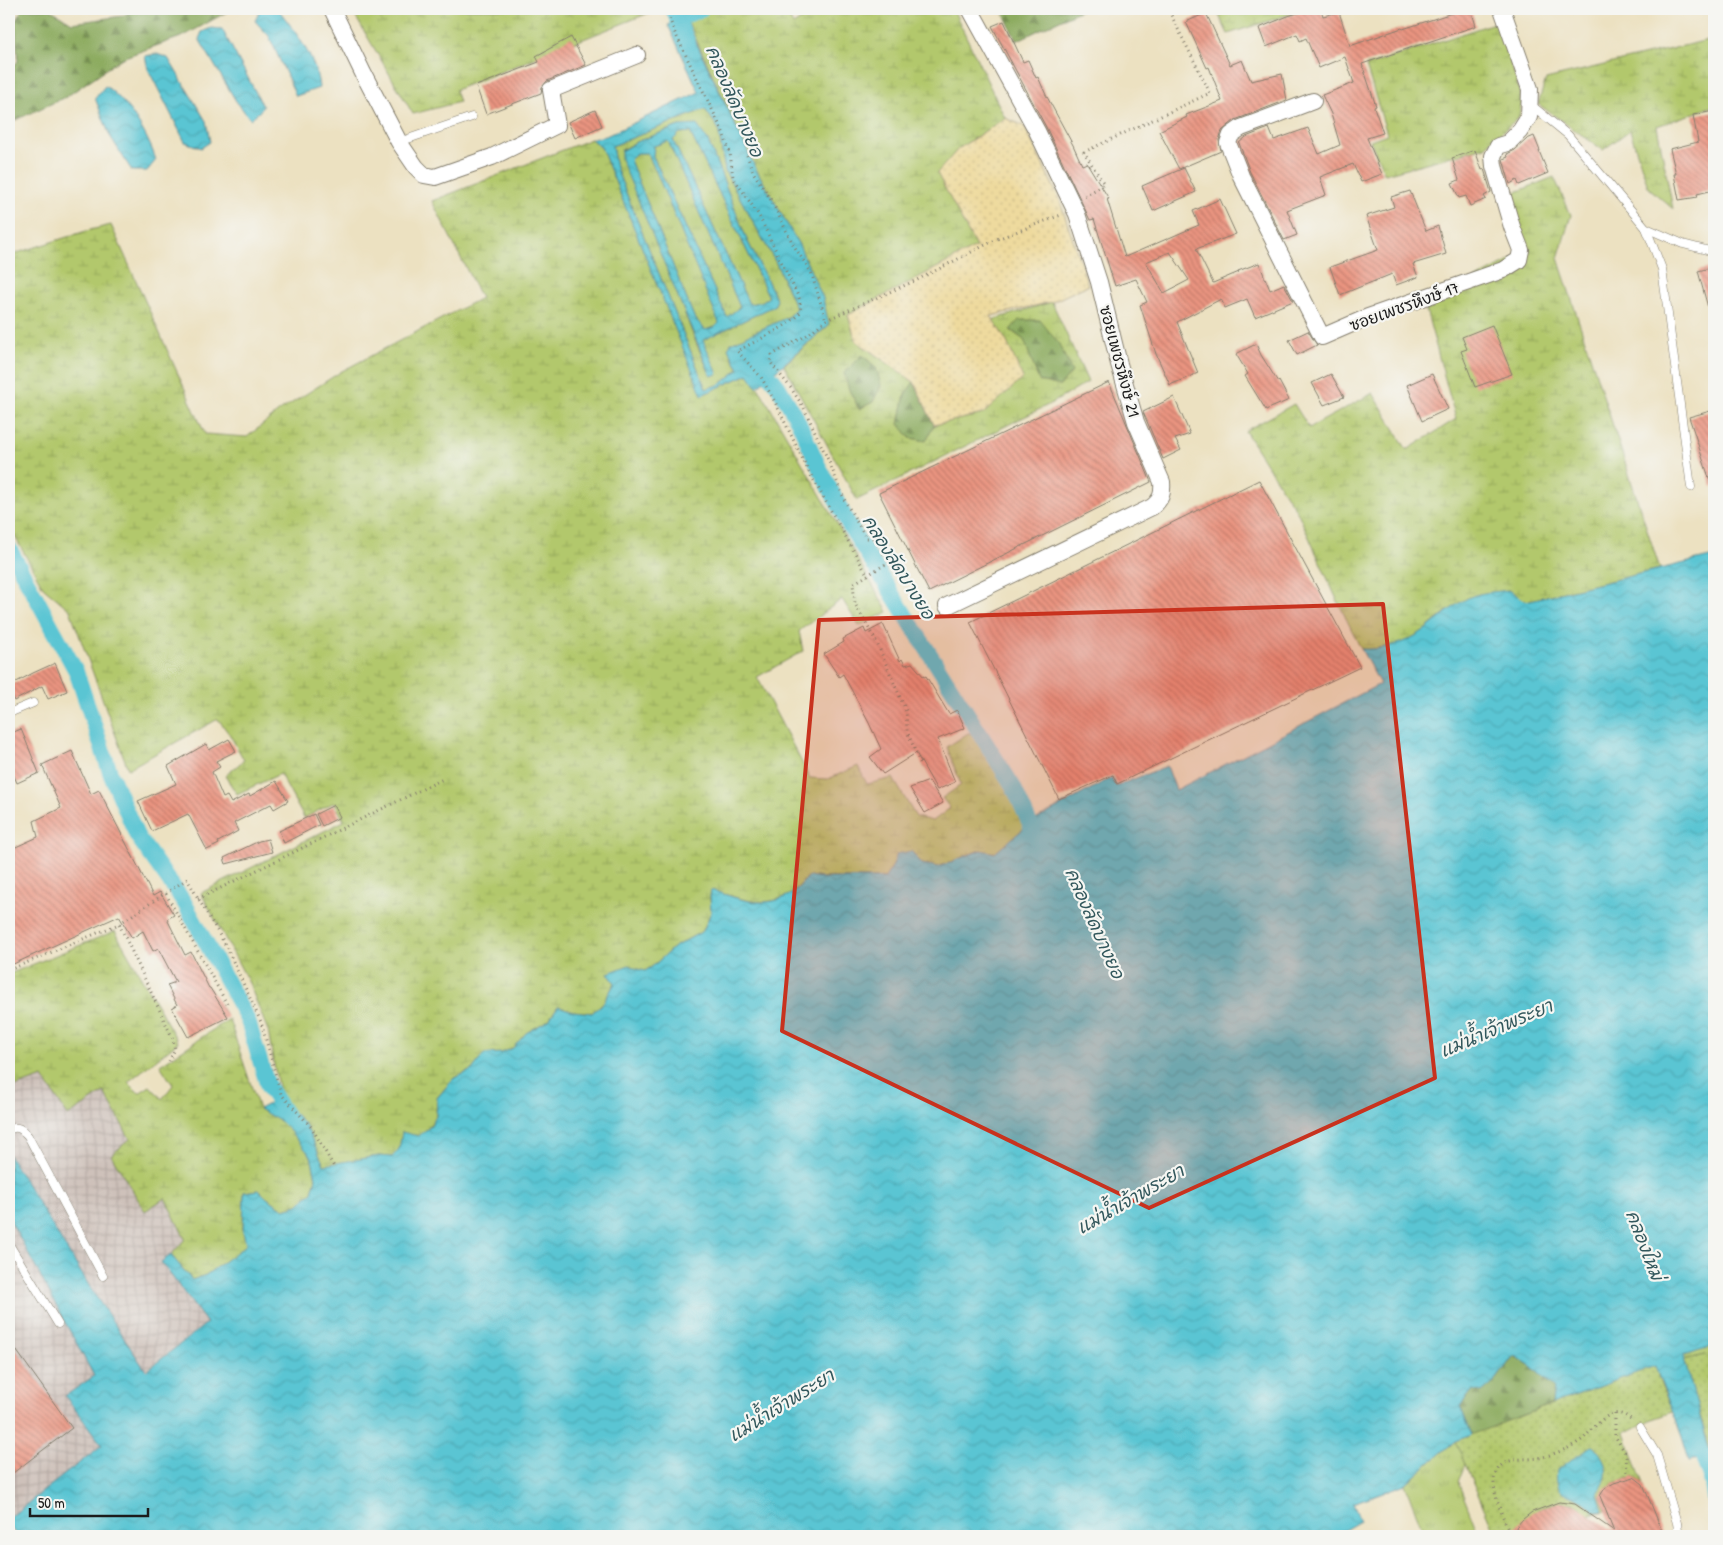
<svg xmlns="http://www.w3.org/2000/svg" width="1723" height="1545" font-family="'Patrick Hand','Playpen Sans Thai',sans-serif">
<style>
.industrial{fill:url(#industrial-grid)}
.grass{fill:url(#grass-tufts);stroke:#677244;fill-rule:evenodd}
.forest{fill:url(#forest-firs);stroke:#54643e}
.wetland{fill:url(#wetland-marsh);stroke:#677244;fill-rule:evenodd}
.sand{fill:url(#sand-dots);stroke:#857b5d}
.park{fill:url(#park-dots);stroke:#677244}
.water{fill:url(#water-waves);stroke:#3b7078;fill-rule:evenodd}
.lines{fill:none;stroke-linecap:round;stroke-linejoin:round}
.canal{stroke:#5ac5d3;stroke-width:16}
.building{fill:url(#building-back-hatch);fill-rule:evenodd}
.lane-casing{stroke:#847e6e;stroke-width:9}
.street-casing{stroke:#847e6e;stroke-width:18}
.path{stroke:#847e6e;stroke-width:3;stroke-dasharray:1 4;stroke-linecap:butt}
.lane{stroke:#fff;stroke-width:8}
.street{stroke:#fff;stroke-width:16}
.marked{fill:#c8321e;fill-opacity:0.2;stroke:#c8321e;stroke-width:4;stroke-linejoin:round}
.labels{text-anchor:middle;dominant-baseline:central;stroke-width:4.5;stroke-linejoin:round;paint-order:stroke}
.street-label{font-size:16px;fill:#1c1c1c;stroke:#f6f6f2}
.water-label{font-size:18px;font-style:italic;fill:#32575c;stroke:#f6f6f2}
</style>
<defs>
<pattern id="industrial-grid" width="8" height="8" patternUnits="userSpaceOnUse" patternTransform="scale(1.25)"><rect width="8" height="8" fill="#cec1ba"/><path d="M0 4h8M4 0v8" fill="none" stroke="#b0a59f"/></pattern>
<pattern id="grass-tufts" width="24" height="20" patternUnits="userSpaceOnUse" patternTransform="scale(1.25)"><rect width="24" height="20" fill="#b2c86c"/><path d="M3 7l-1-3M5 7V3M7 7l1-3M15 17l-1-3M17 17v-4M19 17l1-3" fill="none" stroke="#98ab5d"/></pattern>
<pattern id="forest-firs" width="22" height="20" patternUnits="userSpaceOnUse" patternTransform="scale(1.25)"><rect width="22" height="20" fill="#8dac60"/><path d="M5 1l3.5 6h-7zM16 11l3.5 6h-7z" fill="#728b4e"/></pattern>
<pattern id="wetland-marsh" width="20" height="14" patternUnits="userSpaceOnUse" patternTransform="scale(1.25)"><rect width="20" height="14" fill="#b2c86c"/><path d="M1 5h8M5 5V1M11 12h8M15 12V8" fill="none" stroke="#98ab5d"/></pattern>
<pattern id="sand-dots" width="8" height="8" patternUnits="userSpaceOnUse" patternTransform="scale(1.25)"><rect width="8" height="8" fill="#eeda9e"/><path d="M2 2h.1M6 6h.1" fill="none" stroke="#ccba88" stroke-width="1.8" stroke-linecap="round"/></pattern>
<pattern id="park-dots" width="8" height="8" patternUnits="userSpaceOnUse" patternTransform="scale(1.25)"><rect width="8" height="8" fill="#b2c86c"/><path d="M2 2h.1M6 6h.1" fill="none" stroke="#98ab5d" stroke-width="1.8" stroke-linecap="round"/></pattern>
<pattern id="water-waves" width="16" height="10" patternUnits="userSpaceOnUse" patternTransform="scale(1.25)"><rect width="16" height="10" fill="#5ac5d3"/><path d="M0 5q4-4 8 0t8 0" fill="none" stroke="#4ea9b5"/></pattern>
<pattern id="building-back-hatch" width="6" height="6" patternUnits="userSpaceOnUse" patternTransform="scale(1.25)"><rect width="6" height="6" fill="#ea9480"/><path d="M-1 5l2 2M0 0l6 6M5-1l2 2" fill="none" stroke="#bd7868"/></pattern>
</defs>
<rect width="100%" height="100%" fill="#f6f6f2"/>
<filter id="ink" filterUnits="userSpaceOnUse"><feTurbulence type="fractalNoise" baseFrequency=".02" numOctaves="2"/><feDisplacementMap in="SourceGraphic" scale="10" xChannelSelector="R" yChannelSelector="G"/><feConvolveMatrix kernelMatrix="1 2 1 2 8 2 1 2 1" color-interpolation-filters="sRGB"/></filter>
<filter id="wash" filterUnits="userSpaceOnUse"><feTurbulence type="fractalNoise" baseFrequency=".0096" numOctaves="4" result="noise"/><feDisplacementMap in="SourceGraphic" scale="20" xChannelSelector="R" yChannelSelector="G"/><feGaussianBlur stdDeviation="1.12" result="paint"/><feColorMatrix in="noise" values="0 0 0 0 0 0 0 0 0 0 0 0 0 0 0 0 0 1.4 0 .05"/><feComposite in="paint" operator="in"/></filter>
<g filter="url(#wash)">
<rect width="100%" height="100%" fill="#ece1c1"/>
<g class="industrial">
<polygon points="43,1077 104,1092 130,1139 112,1155 145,1211 165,1197 185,1239 171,1255 161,1262 207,1323 145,1371 93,1292 9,1155 9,1089"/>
<polygon points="9,1218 94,1376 65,1396 103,1445 9,1518"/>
</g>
<g class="grass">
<path d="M705 109 718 128 725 171 776 263 796 308 788 317 731 343 732 358 739 369 721 384 706 389 616 168 612 146ZM679 126 708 141 747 240 777 300 774 306 703 340 711 376 697 345 621 150 636 142Z"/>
<polygon points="690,132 769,297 761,302 749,304 673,140 680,133"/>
<polygon points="668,140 740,307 727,317 653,156 654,146"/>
<polygon points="637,153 647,153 655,169 720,323 716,327 705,330 694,317 630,160"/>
<polygon points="1714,1346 1714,1353 1684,1360 1682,1354"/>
<polygon points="1455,1441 1465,1464 1458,1482 1479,1536 1425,1536 1405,1484"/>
</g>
<g class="forest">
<polygon points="23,9 50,9 72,23 122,16 137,9 232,9 184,36 122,58 66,97 9,123 9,71 18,61 15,21"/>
<polygon points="1002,9 1083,9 1016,41"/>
<polygon points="1019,320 1041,320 1060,344 1072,372 1060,386 1039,381 1024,340 1010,329"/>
<polygon points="862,355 876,367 882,385 873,402 859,409 849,390 844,373"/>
<polygon points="914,382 934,425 926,441 910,438 899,424 905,394"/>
<polygon points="1514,1355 1531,1366 1554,1387 1552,1404 1472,1435 1460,1406 1473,1390 1496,1380"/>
</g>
<g class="wetland">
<polygon points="351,9 659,9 455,90 459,102 413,114"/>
<path d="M682 9H785L793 25 812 13 814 9H953L1005 118 958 149 938 173 976 247 848 315 856 341 914 382 905 394 899 424 910 438 926 441 934 425 983 414 1007 342 992 320 1052 302 1088 382 1054 402 857 500 784 365 829 325 799 245 756 169ZM1019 320H1040L1059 344 1072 372 1060 386 1039 381 1024 340 1010 330ZM862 355 876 367 881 385 873 402 859 409 849 390 844 373Z"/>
<polygon points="1216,9 1306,9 1228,34"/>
<polygon points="1497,22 1513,70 1522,101 1519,117 1485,147 1385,174 1370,140 1387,134 1366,66"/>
<polygon points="1708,40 1714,76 1714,106 1657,126 1673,209 1648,187 1630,130 1603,150 1538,104 1546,79"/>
<path d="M591 139 601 147 702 394 749 374 763 395 888 612 859 626 842 599 799 631 803 651 757 677 810 778 828 779 858 766 867 784 893 778 916 817 933 821 950 808 942 798 961 785 947 747 968 733 976 735 1001 773 1025 828 995 853 980 850 938 867 922 864 911 851 892 867 885 878H821L809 876C803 882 796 891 789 895 763 909 738 898 711 890L710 896 711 912 703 931 674 947 653 966 645 971 637 969 608 973 615 983 603 1003 592 1013 573 1011 558 1006 549 1020 526 1033 513 1048 502 1053 484 1055 472 1070 453 1079 437 1098 436 1116 431 1126 392 1157 379 1156 324 1166 306 1126 280 1098 268 1031 249 983 201 893 344 821 335 802 304 818 280 774 237 794 225 776 244 760 230 735 218 719 128 769 70 610 43 587 9 526V259L17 253 86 231 111 225 205 434 247 437 281 410 342 371 481 298 432 201Z"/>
<polygon points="1554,177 1571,215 1558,258 1660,569 1526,601 1508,590 1446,612 1421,633 1400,644 1369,650 1361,649 1338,602 1299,515 1245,431 1294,404 1309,428 1373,393 1407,450 1456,419 1425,306 1513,259 1525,265 1506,196"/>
<polygon points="115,931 178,1042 128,1082 139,1093 150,1086 162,1099 173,1085 160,1065 229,1019 259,1109 283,1122 311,1156 316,1178 312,1192 298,1205 284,1209 267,1198 259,1190 244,1192 243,1231 247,1245 206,1275 192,1280 171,1255 185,1239 165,1198 145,1211 111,1155 130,1139 104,1092 68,1116 43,1077 9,1089 9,974"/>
</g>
<polygon class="sand" points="1005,118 1024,126 1059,198 1088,285 1052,302 991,316 1007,342 1023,378 983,414 934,425 914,382 856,341 848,315 976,247 937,173 958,149"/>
<g class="park">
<polygon points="1714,1353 1714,1464 1684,1360"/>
<path d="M1655 1365 1661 1385 1673 1412 1650 1420 1625 1433 1643 1484 1634 1477C1620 1481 1608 1482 1600 1496L1606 1511 1587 1515C1572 1488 1531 1509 1517 1527L1520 1536H1496L1455 1441Z"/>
</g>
<g class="water">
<path d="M278 9C295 31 317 59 319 88L296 96 269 36 255 21 260 10Z"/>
<path d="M686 21 756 169 799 245 823 298 829 325 757 387 748 374 702 395 601 147 591 139 606 136 699 92 668 25ZM705 109 718 128 725 171 776 263 796 308 788 317 731 343 728 348 739 369 721 384 706 389 616 168 612 146Z"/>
<polygon points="211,28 222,29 263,106 259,112 250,119 236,101 199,39 202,32"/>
<polygon points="157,54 168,58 206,121 210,142 201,148 185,142 148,69 145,56"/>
<path d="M105 86C127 100 148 135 156 160L147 171H132L110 136 95 98Z"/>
<path d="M697 125 708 141 747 240 777 300 774 306 703 340 718 374 711 376 621 159V151L636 142 679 126ZM690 132 769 297 761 302 749 304 673 140 680 133ZM668 141 740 307 727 317 653 156 654 146ZM637 153H647L655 169 719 323 715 327 705 330 694 317 630 160Z"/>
<path d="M1714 556V1346L1683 1355 1711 1456 1689 1461C1681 1428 1666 1398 1655 1366L1552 1404 1554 1387 1531 1366 1514 1355 1496 1380 1482 1392 1473 1390 1460 1406 1472 1435 1455 1441 1405 1484 1353 1503 1360 1521 1334 1536H17L9 1525V1518L102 1445 65 1396 94 1376 9 1218V1155L93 1292 146 1371 207 1323 161 1262 171 1255 192 1280 206 1275 246 1245 243 1231 244 1192 259 1190 267 1198 284 1209 298 1205 312 1192 316 1178 311 1156 283 1123 259 1109 280 1098 306 1126 324 1165 379 1156 392 1157 399 1149 402 1132 418 1136 431 1126 436 1116 437 1098 453 1079 472 1070 484 1054 502 1053 513 1048 526 1033 549 1020 558 1006 573 1011 592 1013 603 1003 615 983 608 973 629 965 637 969 645 971 653 966 674 947 703 931 711 912 710 896 711 890C738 898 762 910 789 895 796 891 803 882 809 876L821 878H885L892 867 897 854 911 851 922 864 938 867 981 850 995 853 1030 823 1112 777 1116 786 1167 766 1176 790 1380 684 1361 649C1382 650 1403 644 1420 633 1437 622 1451 606 1470 597 1481 592 1496 592 1508 590L1526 601Z"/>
<path d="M1594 1446C1608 1462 1611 1475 1598 1493L1603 1511 1594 1512C1581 1491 1552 1501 1557 1470L1567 1462Z"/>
</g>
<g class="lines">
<g class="canal">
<polyline points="673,9 688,43"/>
<polyline points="677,19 701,9"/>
<polyline points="759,358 761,365 778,386 798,421 819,467 850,527 1013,786 1038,842"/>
<polyline points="9,548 76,671 111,775 137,836 184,902 248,1021 268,1087 288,1118"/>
<polyline points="1696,1437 1712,1483 1714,1497"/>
</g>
</g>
<g id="blocks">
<g class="building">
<polygon points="1310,9 1321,9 1323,16 1339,12 1350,46 1402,28 1403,29 1464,9 1471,9 1476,26 1362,64 1376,106 1374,107 1383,133 1367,138 1382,174 1361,182 1353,164 1320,177 1326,195 1287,210 1297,235 1284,240 1250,172 1239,143 1246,137 1269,128 1274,140 1308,128 1319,154 1340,145 1331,114 1322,95 1354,83 1345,57 1319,68 1306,38 1300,41 1297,34 1266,47 1259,28 1288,16"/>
<polygon points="1206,13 1230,65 1242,60 1251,81 1282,74 1287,100 1235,120 1222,131 1219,140 1221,151 1179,169 1159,131 1187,117 1186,115 1222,101 1209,67 1207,68 1186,22"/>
<path d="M1004 21 1023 62 1028 60 1036 78 1038 77 1046 95 1073 145 1082 165 1087 163 1109 199H1107L1125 257 1199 225 1193 211 1220 199 1236 234 1196 249 1213 283 1239 272 1238 271 1259 263 1270 290 1284 284 1293 301 1255 317 1247 299 1225 308 1221 299 1177 322 1198 373 1170 385 1156 354 1140 305 1147 302 1136 279 1115 286 1094 219 1090 220 1046 127 992 26ZM1170 252 1189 280 1164 293 1146 262Z"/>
<polygon points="571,37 586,65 547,81 542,87 541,93 486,114 476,86 539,62 536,56"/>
<polygon points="595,110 602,126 575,138 568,122"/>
<polygon points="1714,111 1714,190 1697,194 1698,197 1679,200 1674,174 1676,174 1670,149 1698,142 1693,115"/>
<polygon points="1534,136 1540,151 1539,151 1548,173 1519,185 1517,180 1510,184 1503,159 1508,157 1507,154 1515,150 1527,139"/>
<polygon points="1475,150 1482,170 1484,169 1491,192 1484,196 1486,199 1470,206 1466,196 1459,198 1452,183 1459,180 1452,158"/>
<polygon points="1184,168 1196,192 1153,211 1142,186"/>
<polygon points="1410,191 1426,231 1438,226 1446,254 1413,264 1418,277 1396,285 1392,274 1340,295 1330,267 1378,250 1366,216 1394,207 1391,197"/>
<polygon points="1714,267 1714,315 1710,315 1698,271"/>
<polygon points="1492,325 1512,374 1475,387 1461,351 1467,349 1462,337"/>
<polygon points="1308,331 1317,345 1297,355 1289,340"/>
<polygon points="1256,344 1261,355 1278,382 1279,381 1289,400 1266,410 1245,376 1248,374 1236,354"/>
<polygon points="1331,374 1344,397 1324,405 1312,383"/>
<polygon points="1432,374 1448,409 1422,421 1407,385"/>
<polygon points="1109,382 1151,482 929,592 879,493"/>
<polygon points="1174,397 1190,434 1175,439 1181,450 1163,459 1143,412"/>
<polygon points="1714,410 1714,486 1712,487 1689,417"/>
<polygon points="1259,480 1360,667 1117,784 1113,775 1059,799 970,622"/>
<polygon points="883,624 900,661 902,659 905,665 912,663 924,677 926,676 949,714 957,710 965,728 938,739 955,782 937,790 916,753 883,774 870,757 881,749 869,723 843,674 839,677 824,654 844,642 843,639 864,628 866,633"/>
<polygon points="55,663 67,691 48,699 42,686 14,701 9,692 9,686 33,673"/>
<polygon points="21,729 39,773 17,783 9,764 9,734"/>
<polygon points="229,739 236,751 216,761 220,767 212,772 223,798 227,796 231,803 249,794 250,796 276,781 288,801 274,809 271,804 234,823 238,831 218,842 219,844 207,850 188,814 152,831 138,801 176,784 168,766 206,744 209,750"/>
<polygon points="72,751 91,794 99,790 153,896 160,892 174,915 167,919 185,955 191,952 209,988 210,988 228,1017 188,1037 172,1008 177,1005 167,985 176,982 158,948 153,951 143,931 132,938 119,916 9,966 9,850 38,837 34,821 61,808 42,765"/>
<polygon points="929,781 943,803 925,813 910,788"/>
<polygon points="334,805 340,817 322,826 316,814"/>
<polygon points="314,814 319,825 284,843 279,831"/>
<polygon points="268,839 272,852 226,864 224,858 259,841"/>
<polygon points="9,1340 72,1428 9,1476"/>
<polygon points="1634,1477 1643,1484 1664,1536 1520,1536 1516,1527 1523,1519 1532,1512 1559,1502 1575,1504 1614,1531 1600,1496 1605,1488 1614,1483"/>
</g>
</g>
</g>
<g filter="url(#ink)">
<use href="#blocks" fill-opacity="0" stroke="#847e6e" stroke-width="1"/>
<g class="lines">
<defs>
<g id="lane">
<polyline points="1530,104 1568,135 1646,228 1683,244 1714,252"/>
<polyline points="399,142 472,117"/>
<polyline points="1646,228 1662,269 1691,487"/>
<polyline points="9,713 33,703"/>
<path d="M9 1130C17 1125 22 1129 28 1136L103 1276"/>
<polyline points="9,1244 58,1324"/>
<polyline points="1640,1427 1657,1455 1677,1523 1679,1536"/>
</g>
<g id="street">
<polyline points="332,9 363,73 399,142 416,167 424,175 435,177 492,157 557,125 551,90 637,55"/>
<polyline points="1313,101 1241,128 1231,135 1228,143 1241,176 1322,337 1368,317 1503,270 1519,260 1521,250 1512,227 1494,166 1493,156 1498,146 1508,143 1520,131 1529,117 1530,89 1502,9"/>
<path d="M947 606 1152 507C1161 500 1163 494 1162 482L1136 422 1119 364 1099 282 1077 214 1037 131 970 9"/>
</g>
</defs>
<use href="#lane" class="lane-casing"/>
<use href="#street" class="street-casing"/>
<g class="path">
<path d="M666 9 674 31 723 132 730 153 733 177 758 214 799 298C800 304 802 308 799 314 793 324 750 344 737 351L761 377 775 402 809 472 868 576"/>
<polyline points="747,155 753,172 770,198 794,246 811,272 826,320"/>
<polyline points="1085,196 1104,184 1084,152 1210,93 1168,9"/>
<polyline points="920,763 907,731 906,711 877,643 855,604 853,584 889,562 874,538 866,538 845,501 830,464 804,408 791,388 770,362 772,355 807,335 826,320 917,280 997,239 1061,215"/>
<polyline points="166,894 227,1004"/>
<polyline points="198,899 445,778"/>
<polyline points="119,924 173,1039 175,1049 169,1061"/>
<polyline points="9,970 119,924 187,879 226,946 261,1022 281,1094 312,1128 334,1167"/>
<polyline points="1615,1414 1615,1436 1626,1454 1627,1473"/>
<path d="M1511 1536C1505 1520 1487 1487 1497 1471 1505 1456 1525 1460 1539 1458 1548 1456 1559 1452 1568 1448 1573 1445 1580 1442 1584 1438 1599 1423 1612 1402 1633 1421"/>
</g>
<use href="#lane" class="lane"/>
<use href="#street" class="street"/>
</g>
</g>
<path class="marked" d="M1383 604 1435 1078 1149 1208 782 1031 819 620Z"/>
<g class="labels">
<g class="street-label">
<text transform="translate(1404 306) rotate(-20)">ซอยเพชรหึงษ์ 17</text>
<text transform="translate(1120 361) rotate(75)">ซอยเพชรหึงษ์ 21</text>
</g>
<g class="water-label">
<text transform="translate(735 101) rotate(67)">คลองลัดบางยอ</text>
<text transform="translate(899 567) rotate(58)">คลองลัดบางยอ</text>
<text transform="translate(1095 923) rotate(66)">คลองลัดบางยอ</text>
<text transform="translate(1496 1028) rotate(-23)">แม่น้ำเจ้าพระยา</text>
<text transform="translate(1130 1199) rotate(-30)">แม่น้ำเจ้าพระยา</text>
<text transform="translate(1645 1245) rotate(69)">คลองใหม่</text>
<text transform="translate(781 1405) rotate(-32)">แม่น้ำเจ้าพระยา</text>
</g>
</g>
<rect width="1723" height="1545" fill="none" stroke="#f6f6f2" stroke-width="30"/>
<path d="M30 1508v8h118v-8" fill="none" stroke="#1c1c1c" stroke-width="2.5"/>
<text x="38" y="1508" font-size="15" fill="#1c1c1c" stroke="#f6f6f2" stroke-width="4" paint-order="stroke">50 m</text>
</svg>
